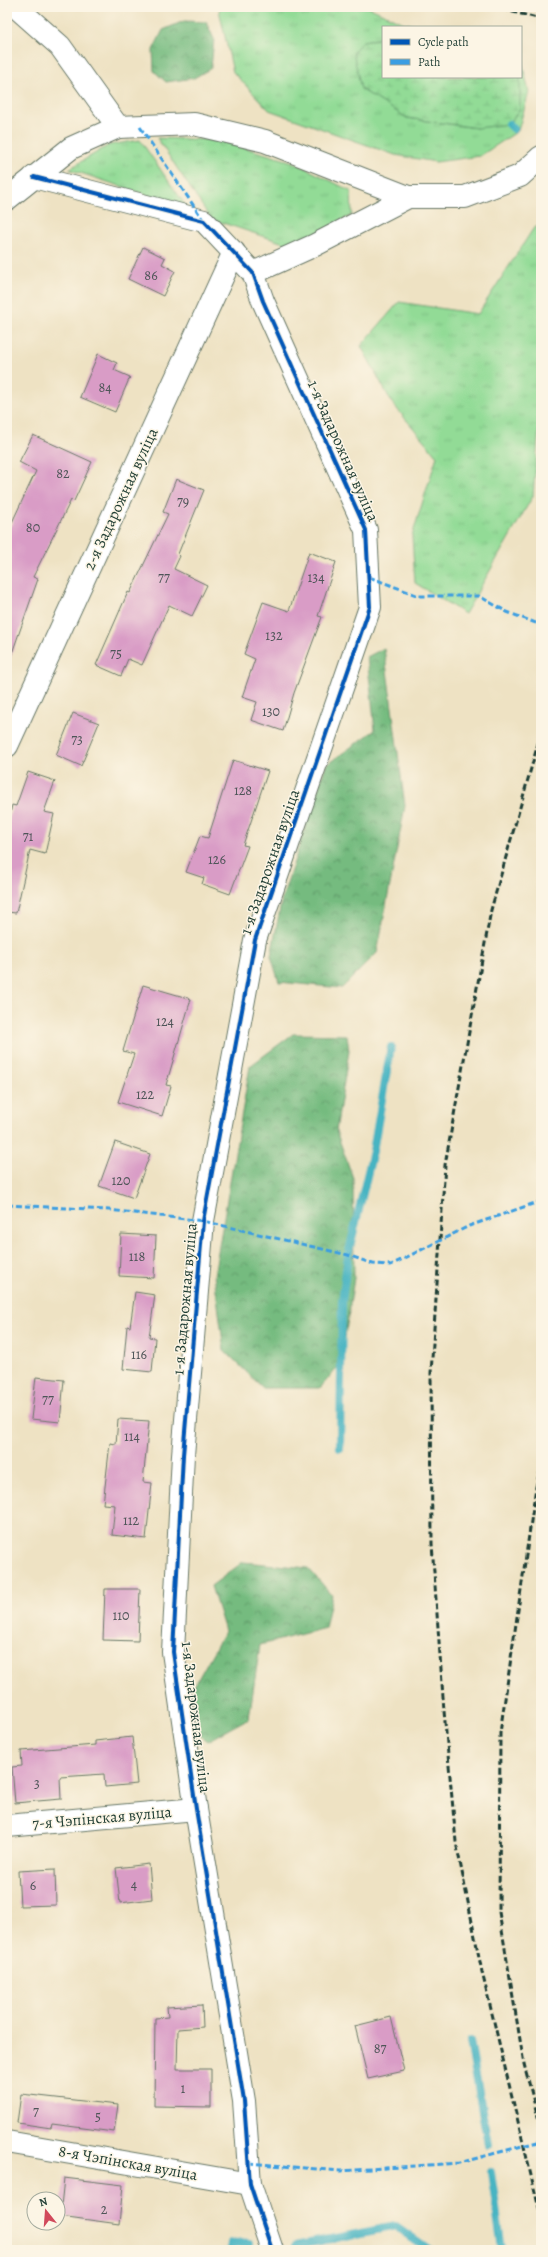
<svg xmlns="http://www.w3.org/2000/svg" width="548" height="2257" font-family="Alegreya,serif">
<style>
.grass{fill:url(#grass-tufts);stroke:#588c65}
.forest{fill:url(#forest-crowns);stroke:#4a7c5a}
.wetland{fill:url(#wetland-marsh);stroke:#588c65}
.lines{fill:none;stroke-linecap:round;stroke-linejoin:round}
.stream{stroke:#46b4c2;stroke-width:8}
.building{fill:#d99cc6}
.minor-casing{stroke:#677766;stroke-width:24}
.minor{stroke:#fff;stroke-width:22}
.rail{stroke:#1f3d34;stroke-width:3;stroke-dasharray:6 3;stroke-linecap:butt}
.quiet{stroke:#3c9ee2;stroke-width:3;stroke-dasharray:6 3;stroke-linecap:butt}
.cycleway-casing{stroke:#fcf5e5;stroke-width:6}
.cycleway{stroke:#0057b8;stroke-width:4}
.labels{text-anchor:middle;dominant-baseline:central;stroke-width:3;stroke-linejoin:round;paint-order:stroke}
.number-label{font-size:14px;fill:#4e5558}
.street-label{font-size:16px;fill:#1f3d34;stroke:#fcf5e5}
</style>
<defs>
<pattern id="grass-tufts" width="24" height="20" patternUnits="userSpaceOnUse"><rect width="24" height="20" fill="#92db96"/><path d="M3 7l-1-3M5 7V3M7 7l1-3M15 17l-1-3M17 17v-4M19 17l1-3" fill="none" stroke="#7dbd82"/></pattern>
<pattern id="forest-crowns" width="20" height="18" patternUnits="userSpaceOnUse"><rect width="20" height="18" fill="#75bb7f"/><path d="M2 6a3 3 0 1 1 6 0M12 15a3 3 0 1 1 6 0" fill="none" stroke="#5f9969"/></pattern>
<pattern id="wetland-marsh" width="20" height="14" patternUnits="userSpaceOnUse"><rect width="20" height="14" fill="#92db96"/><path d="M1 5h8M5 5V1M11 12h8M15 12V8" fill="none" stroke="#7dbd82"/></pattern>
</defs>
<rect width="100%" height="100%" fill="#fcf5e5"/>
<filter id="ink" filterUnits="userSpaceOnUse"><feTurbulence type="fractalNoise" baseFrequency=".025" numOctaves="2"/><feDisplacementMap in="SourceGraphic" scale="8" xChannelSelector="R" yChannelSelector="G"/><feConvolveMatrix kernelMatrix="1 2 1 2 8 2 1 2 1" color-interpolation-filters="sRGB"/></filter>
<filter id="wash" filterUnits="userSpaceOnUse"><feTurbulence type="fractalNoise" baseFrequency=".012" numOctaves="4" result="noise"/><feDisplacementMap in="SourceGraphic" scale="16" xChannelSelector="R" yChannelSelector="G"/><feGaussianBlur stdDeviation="0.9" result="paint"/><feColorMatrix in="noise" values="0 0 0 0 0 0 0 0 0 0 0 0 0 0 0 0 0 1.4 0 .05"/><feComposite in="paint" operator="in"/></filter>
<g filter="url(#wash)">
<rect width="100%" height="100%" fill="#eee2c3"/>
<g class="grass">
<polygon points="222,7 368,7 401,22 422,27 383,27 383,38 363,41 361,89 407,118 477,128 521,77 521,58 529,92 518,131 480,156 436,162 395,155 269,110 233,72 219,10"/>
<polygon points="157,138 218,140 293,162 351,191 352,215 293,246 211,219"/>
<polygon points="140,140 188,209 69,169 109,145"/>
<polygon points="541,224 541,405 533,496 465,614 415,583 412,536 437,456 392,403 361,346 399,302 478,314 533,229"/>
</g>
<g class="forest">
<polygon points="184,21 206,22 214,39 211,68 194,78 166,82 154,71 153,50 163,30"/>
<polygon points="384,648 405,806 377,953 342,988 279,982 271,956 282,898 326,765 375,730 367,657"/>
<polygon points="293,1034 347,1035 349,1051 336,1131 353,1178 354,1278 341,1364 320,1388 263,1388 224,1350 214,1275 250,1066"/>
<polygon points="243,1562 308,1568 332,1595 325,1628 260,1645 249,1718 207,1741 195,1732 193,1688 225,1631 211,1586"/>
</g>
<polygon class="wetland" points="383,38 383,77 520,77 520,109 509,124 477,128 407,118 361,89 353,52 363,41"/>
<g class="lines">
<g class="stream">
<polyline points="509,124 514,129"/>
<polyline points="340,1448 342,1302 348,1255 373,1151 391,1047"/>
<polyline points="470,2041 488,2145"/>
<polyline points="491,2172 502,2250"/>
<polyline points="295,2246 396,2226 430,2250"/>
<polyline points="231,2250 232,2243 249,2244"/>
</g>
</g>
<g id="blocks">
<g class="building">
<polygon points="143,247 165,258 162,264 175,271 163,296 128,279"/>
<polygon points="98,354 117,363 114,370 130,377 115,412 80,397"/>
<polygon points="33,435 92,462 74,501 71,500 33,577 38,579 10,659 7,659 7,533 36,471 19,462"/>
<polygon points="176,479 204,490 178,554 180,556 174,569 207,585 192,616 169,605 142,665 128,659 121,676 96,665 128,592 130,593 168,514 163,512"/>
<polygon points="309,552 336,562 318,616 322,617 294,693 283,731 251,720 257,702 242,697 255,659 244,654 263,602 289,611"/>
<polygon points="73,713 99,723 81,766 56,755"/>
<polygon points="233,760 268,771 243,845 248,846 230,894 202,884 204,878 186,872 200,836 208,838"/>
<polygon points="28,772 55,781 44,812 54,814 45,854 30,850 16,913 7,912 7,828 12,805 16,806"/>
<polygon points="143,985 191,999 166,1085 171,1086 162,1116 118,1102 134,1054 123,1051"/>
<polygon points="115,1142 150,1154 134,1198 99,1186"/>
<polygon points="121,1234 156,1236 154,1278 119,1276"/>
<polygon points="135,1292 155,1295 149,1337 155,1338 152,1372 123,1369 127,1326 130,1327"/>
<polygon points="36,1377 64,1380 60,1422 31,1419"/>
<polygon points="118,1419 149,1421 143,1482 152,1483 146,1539 112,1535 115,1505 103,1504 110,1443 116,1444"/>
<polygon points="105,1589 140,1589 138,1641 103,1640"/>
<polygon points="132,1737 137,1784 105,1787 104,1774 60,1777 61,1799 15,1803 12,1767 22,1766 21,1751 95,1745 95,1741"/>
<polygon points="149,1864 152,1899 120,1903 116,1868"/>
<polygon points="55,1869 56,1905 20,1906 18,1871"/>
<polygon points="202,2005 203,2027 178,2029 177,2069 211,2069 211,2107 154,2106 155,2018 168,2017 167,2007"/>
<polygon points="391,2017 404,2071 368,2079 355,2026"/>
<polygon points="21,2094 118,2105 114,2132 52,2124 51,2128 17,2123"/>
<polygon points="64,2178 123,2185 119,2224 60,2216"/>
</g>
</g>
</g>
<g filter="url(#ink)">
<use href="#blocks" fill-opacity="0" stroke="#677766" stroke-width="1"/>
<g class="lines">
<defs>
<g id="minor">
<polyline points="16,7 60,46 118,127"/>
<polyline points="34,177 204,221 253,273 263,301 366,530 370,607 255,940 203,1221 183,1455 173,1652 196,1809 244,2101 250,2184 272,2250"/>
<polyline points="7,199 71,148 118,127 194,124 265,141 408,197 465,197 520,176 541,157"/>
<polyline points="253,273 315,245 408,197"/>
<polyline points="7,746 234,252"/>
<polyline points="7,1826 196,1809"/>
<polyline points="7,2142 250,2184"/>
</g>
</defs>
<use href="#minor" class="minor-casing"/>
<use href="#minor" class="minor"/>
<g class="rail">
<polyline points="494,7 541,19"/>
<polyline points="541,733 491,910 445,1165 431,1373 432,1544 444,1711 456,1842 482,1972 541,2217"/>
<polyline points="541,1465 536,1487 500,1733 499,1912 524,2064 541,2129"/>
</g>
<g class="quiet">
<polyline points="140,127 204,221"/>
<polyline points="369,577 419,596 479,596 507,612 541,625"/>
<polyline points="7,1205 109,1210 203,1221 348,1255 373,1264 391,1265 469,1226 541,1201"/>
<polyline points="248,2163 340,2171 459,2163 541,2141"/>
</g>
<defs>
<polyline id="cycleway" points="34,177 204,221 253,273 263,301 366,530 370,607 255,940 203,1221 183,1455 173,1652 196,1809 244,2101 250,2184 272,2250"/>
</defs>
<use href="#cycleway" class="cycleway-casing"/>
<use href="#cycleway" class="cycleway"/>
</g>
</g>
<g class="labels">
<g class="number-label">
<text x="151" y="275">86</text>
<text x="105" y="387">84</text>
<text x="63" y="473">82</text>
<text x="183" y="501">79</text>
<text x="33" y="527">80</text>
<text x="164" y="577">77</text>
<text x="316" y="577">134</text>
<text x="274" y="635">132</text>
<text x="116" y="653">75</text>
<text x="271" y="711">130</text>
<text x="77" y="739">73</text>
<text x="243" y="790">128</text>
<text x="28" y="836">71</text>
<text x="217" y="859">126</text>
<text x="165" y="1021">124</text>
<text x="145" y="1094">122</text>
<text x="121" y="1180">120</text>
<text x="137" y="1256">118</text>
<text x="139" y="1354">116</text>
<text x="48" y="1399">77</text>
<text x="132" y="1436">114</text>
<text x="131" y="1520">112</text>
<text x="121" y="1615">110</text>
<text x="37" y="1783">3</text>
<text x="134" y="1884">4</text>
<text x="33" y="1885">6</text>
<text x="380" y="2048">87</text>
<text x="183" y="2088">1</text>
<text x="36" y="2111">7</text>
<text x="98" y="2116">5</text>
<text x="104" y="2209">2</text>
</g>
<g class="street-label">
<text transform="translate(343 451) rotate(66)">1-я Задарожная вуліца</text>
<text transform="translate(121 499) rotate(-65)">2-я Задарожная вуліца</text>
<text transform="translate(270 862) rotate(-71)">1-я Задарожная вуліца</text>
<text transform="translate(185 1299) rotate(-85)">1-я Задарожная вуліца</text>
<text transform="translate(196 1717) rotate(83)">1-я Задарожная вуліца</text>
<text transform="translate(102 1818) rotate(-5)">7-я Чэпінская вуліца</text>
<text transform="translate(128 2163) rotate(10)">8-я Чэпінская вуліца</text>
</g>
</g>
<rect width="548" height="2257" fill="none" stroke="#fcf5e5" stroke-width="24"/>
<rect x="382" y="26" width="140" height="52" fill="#fcf5e5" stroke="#a4ab9e"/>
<rect x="390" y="39" width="20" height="6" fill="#0057b8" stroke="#a4ab9e"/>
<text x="418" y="46" font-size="12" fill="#1f3d34">Cycle path</text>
<rect x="390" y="59" width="20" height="6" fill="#3c9ee2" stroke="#a4ab9e"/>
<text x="418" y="66" font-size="12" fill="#1f3d34">Path</text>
<g transform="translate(46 2211) rotate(343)"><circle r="19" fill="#fcf5e5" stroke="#a4ab9e"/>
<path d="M0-3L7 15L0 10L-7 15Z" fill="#d1495b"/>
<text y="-6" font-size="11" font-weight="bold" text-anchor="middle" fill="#1f3d34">N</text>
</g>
</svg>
